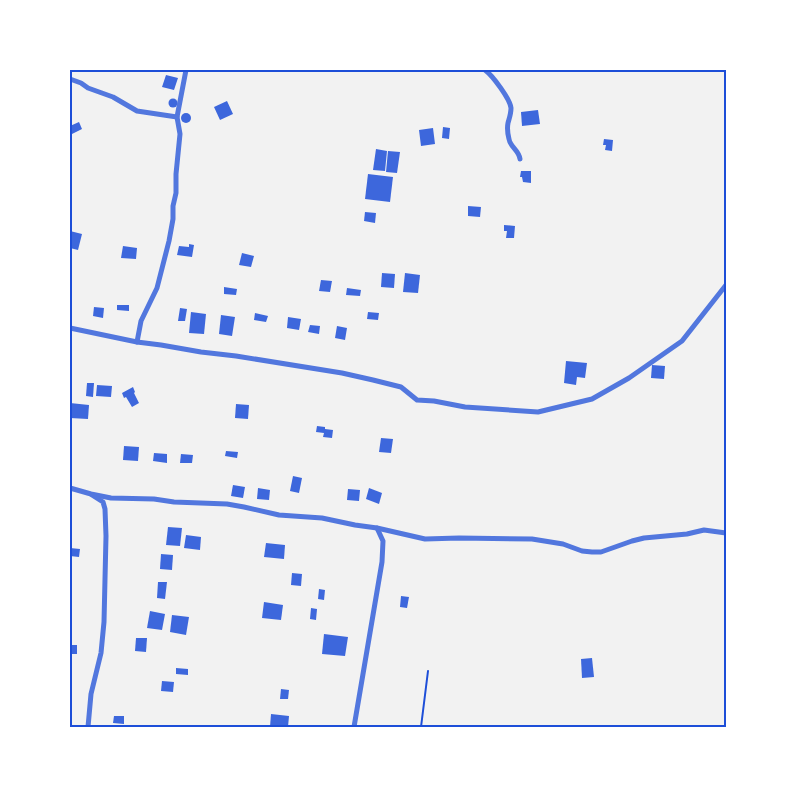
<svg xmlns="http://www.w3.org/2000/svg" width="796" height="797" font-family="'Fira Sans Condensed',sans-serif">
<style>
.building{fill:#3d67dc}
.lines{fill:none;stroke-linecap:round;stroke-linejoin:round}
.path{stroke:#1d4ed8;stroke-width:2}
.minor{stroke:#5277de;stroke-width:5}
.neatline{fill:none;stroke:#1d4ed8;stroke-width:2}
</style>
<rect width="100%" height="100%" fill="#f2f2f2"/>
<g class="building">
<polygon points="166,75 178,78 174,90 162,87"/>
<circle cx="173" cy="103" r="4.5"/>
<polygon points="227,101 233,114 220,120 214,107"/>
<polygon points="538,110 540,124 522,126 521,112"/>
<circle cx="186" cy="118" r="5"/>
<polygon points="79,122 82,129 70,135 70,126"/>
<polygon points="443,127 450,128 449,139 442,138"/>
<polygon points="433,128 435,144 421,146 419,130"/>
<polygon points="604,139 613,140 612,151 605,150 606,145 603,145"/>
<polygon points="376,149 387,151 385,171 373,170"/>
<polygon points="388,151 400,152 397,173 386,172"/>
<polygon points="521,171 531,171 531,183 523,182 522,177 520,177"/>
<polygon points="368,174 393,177 390,202 365,199"/>
<polygon points="468,206 481,207 480,217 468,216"/>
<polygon points="365,212 376,213 375,223 364,221"/>
<polygon points="504,225 515,226 514,238 506,238 507,231 504,231"/>
<polygon points="70,231 82,234 78,250 70,248"/>
<polygon points="189,244 194,245 192,257 177,255 179,246 189,247"/>
<polygon points="123,246 137,248 136,259 121,258"/>
<polygon points="242,253 254,256 251,267 239,265"/>
<polygon points="382,273 395,274 394,288 381,287"/>
<polygon points="405,273 420,275 418,293 403,292"/>
<polygon points="321,280 332,281 330,292 319,291"/>
<polygon points="224,287 237,289 236,295 224,294"/>
<polygon points="347,288 361,290 360,296 346,295"/>
<polygon points="117,305 129,305 129,311 117,310"/>
<polygon points="94,307 104,308 103,318 93,316"/>
<polygon points="180,308 187,309 185,321 178,321"/>
<polygon points="191,312 206,314 204,334 189,333"/>
<polygon points="368,312 379,313 378,320 367,319"/>
<polygon points="255,313 268,316 266,322 254,320"/>
<polygon points="221,315 235,317 232,336 219,334"/>
<polygon points="288,317 301,319 299,330 287,328"/>
<polygon points="310,325 320,326 319,334 308,332"/>
<polygon points="337,326 347,328 345,340 335,338"/>
<polygon points="566,361 587,363 585,378 577,377 576,385 564,383"/>
<polygon points="652,365 665,366 664,379 651,378"/>
<polygon points="87,383 94,383 93,397 86,396"/>
<polygon points="97,385 112,386 111,397 96,396"/>
<polygon points="133,387 135,392 134,393 139,403 132,407 126,397 124,398 122,393"/>
<polygon points="70,403 89,405 88,419 70,418"/>
<polygon points="236,404 249,405 248,419 235,418"/>
<polygon points="317,426 325,427 325,429 333,430 332,438 323,437 324,433 316,432"/>
<polygon points="381,438 393,439 391,453 379,452"/>
<polygon points="124,446 139,447 138,461 123,460"/>
<polygon points="226,451 238,452 237,458 225,456"/>
<polygon points="154,453 167,454 167,463 153,461"/>
<polygon points="181,454 193,455 192,463 180,463"/>
<polygon points="293,476 302,478 299,493 290,491"/>
<polygon points="233,485 245,487 243,498 231,496"/>
<polygon points="258,488 270,490 269,500 257,499"/>
<polygon points="369,488 382,493 379,504 366,499"/>
<polygon points="348,489 360,490 359,501 347,500"/>
<polygon points="168,527 182,528 180,546 166,545"/>
<polygon points="186,535 201,537 200,550 184,548"/>
<polygon points="266,543 285,545 284,559 264,557"/>
<polygon points="70,548 80,549 79,557 70,556"/>
<polygon points="161,554 173,555 172,570 160,569"/>
<polygon points="292,573 302,574 301,586 291,585"/>
<polygon points="158,582 167,582 165,599 157,598"/>
<polygon points="319,589 325,590 324,600 318,599"/>
<polygon points="401,596 409,597 407,608 400,607"/>
<polygon points="264,602 283,605 281,620 262,618"/>
<polygon points="311,608 317,609 316,620 310,619"/>
<polygon points="150,611 165,614 162,630 147,628"/>
<polygon points="172,615 189,617 186,635 170,632"/>
<polygon points="324,634 348,637 345,656 322,654"/>
<polygon points="136,638 147,638 146,652 135,651"/>
<rect x="70" y="645" width="7" height="9"/>
<polygon points="592,658 594,677 582,678 581,659"/>
<polygon points="176,668 188,669 188,675 176,674"/>
<polygon points="162,681 174,682 173,692 161,691"/>
<polygon points="281,689 289,690 288,699 280,699"/>
<polygon points="271,714 289,716 288,727 270,727"/>
<polygon points="114,716 124,716 124,724 113,723"/>
</g>
<g class="lines">
<polyline class="path" points="421,727 428,671"/>
<g class="minor">
<path d="M485 70C493 76 510 99 511 108 511 114 509 119 508 123 507 128 508 135 509 139 510 147 519 150 520 159"/>
<polyline points="70,79 81,83 88,88 113,97 137,111 177,117"/>
<polyline points="70,328 137,342 161,345 201,352 236,356 342,373 373,380 401,387 417,400 434,401 465,407 538,412 592,399 629,378 682,341 726,285"/>
<polyline points="137,342 141,321 157,288 169,241 173,219 173,206 176,193 176,174 180,134 177,117 186,70"/>
<polyline points="70,488 91,494 111,498 154,499 174,502 227,504 244,507 279,515 322,518 355,525 377,528 425,539 459,538 532,539 563,544 582,551 592,552 601,552 632,541 644,538 687,534 704,530 726,533"/>
<polyline points="88,727 91,694 101,653 104,622 106,536 105,509 103,502 92,495"/>
<polyline points="354,727 382,562 383,541 377,528"/>
</g>
</g>
<rect width="796" height="797" fill="none" stroke="#ffffff" stroke-width="142"/>
<rect x="71" y="71" width="654" height="655" class="neatline"/>
</svg>
